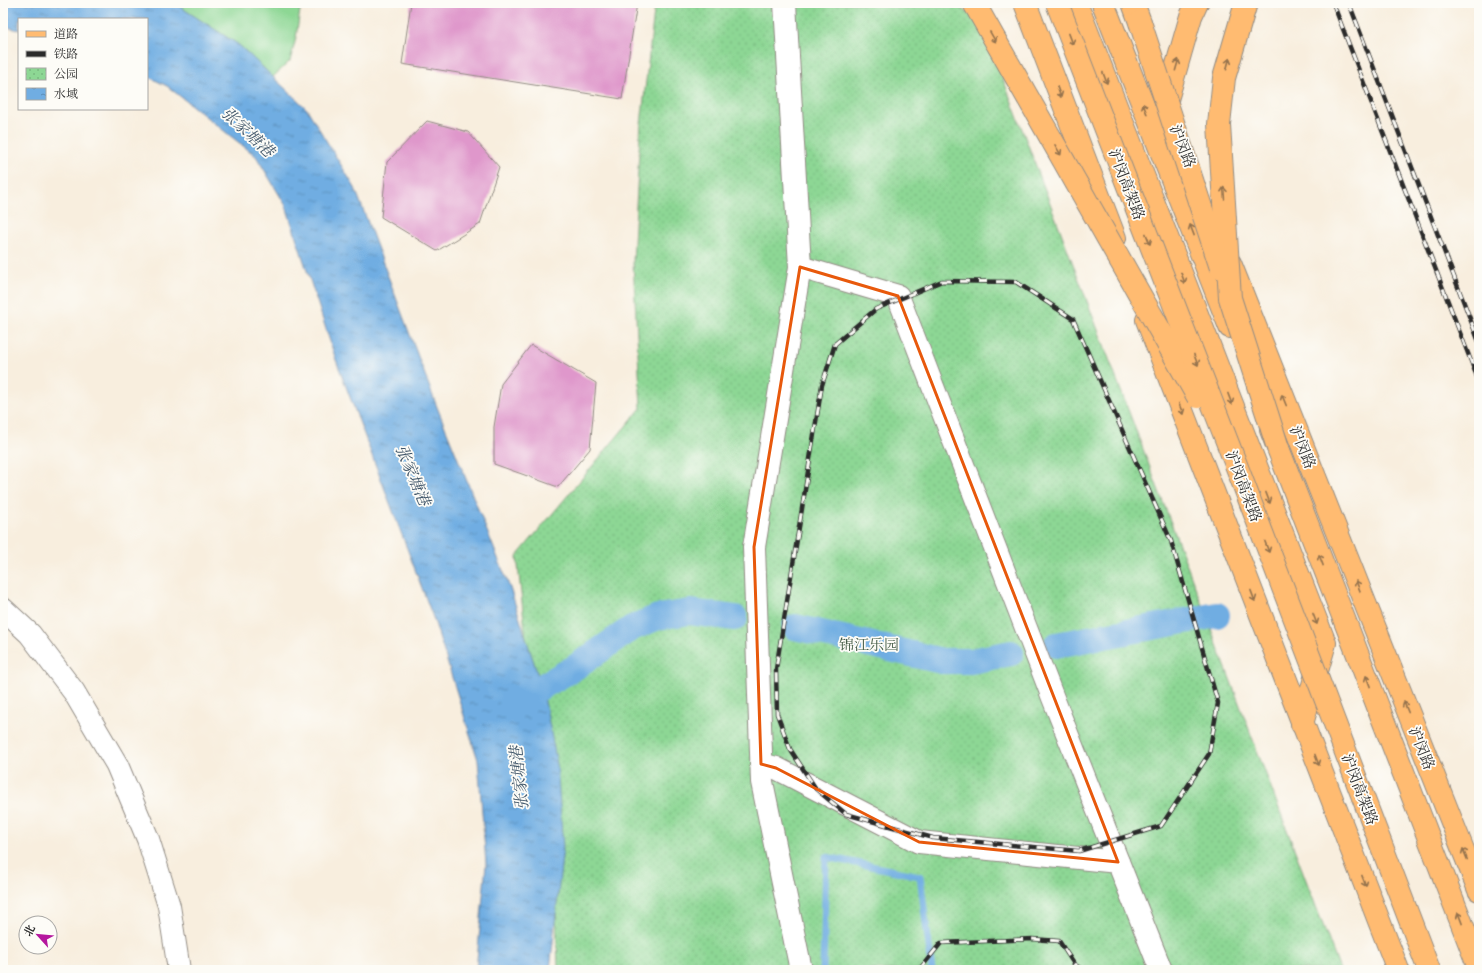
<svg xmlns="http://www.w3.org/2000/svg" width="1482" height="973" font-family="'EB Garamond','Noto Serif SC',serif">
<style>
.green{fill:#8dd794;stroke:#5c8160}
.park{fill:url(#park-dots);stroke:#5c8160}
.water{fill:url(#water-ripples);stroke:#4e6c86}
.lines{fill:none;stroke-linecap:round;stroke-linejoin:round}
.stream{stroke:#70ade2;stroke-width:7}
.canal{stroke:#70ade2;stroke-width:26}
.building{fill:#df97cb}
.pedestrian-casing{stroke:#928c84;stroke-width:24}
.minor-casing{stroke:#928c84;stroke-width:24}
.primary-casing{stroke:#928c84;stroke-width:24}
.trunk-casing{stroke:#928c84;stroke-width:24}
.pedestrian{stroke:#fff;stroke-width:22}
.minor{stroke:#fff;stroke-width:22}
.primary{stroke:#ffbb71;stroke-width:22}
.trunk{stroke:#ffbb71;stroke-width:22}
.rail-casing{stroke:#2b2b2b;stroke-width:4.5}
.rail{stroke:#fdfcf7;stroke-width:3;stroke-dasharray:9;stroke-linecap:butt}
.trunk-bridge-casing{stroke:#928c84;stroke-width:24;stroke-linecap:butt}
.trunk-bridge{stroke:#ffbb71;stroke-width:22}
.oneway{stroke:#95734e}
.marked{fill:none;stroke:#e8590c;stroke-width:3;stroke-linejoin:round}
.labels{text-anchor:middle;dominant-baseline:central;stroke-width:3.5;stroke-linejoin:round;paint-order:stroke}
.street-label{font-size:15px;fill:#2b2b2b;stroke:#fdfcf7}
.park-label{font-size:15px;fill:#485f4a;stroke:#fdfcf7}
.water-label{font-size:16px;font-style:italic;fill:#43586b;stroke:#fdfcf7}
</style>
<defs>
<pattern id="park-dots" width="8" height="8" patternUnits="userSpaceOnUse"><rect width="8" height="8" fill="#8dd794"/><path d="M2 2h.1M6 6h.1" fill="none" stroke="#7ab980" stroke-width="1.8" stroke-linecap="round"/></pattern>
<pattern id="water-ripples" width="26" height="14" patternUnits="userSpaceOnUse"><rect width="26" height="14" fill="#70ade2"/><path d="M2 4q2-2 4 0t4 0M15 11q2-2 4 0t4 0" fill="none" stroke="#5c8db7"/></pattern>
</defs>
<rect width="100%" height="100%" fill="#fdfcf7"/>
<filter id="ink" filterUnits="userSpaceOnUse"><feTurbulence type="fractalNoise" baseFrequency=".025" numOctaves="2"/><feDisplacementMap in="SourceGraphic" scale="8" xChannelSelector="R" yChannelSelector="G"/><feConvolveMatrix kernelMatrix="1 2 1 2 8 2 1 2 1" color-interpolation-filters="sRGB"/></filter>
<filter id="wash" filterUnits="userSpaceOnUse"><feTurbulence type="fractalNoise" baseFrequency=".012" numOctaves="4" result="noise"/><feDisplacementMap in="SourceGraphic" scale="16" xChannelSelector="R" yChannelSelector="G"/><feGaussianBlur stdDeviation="0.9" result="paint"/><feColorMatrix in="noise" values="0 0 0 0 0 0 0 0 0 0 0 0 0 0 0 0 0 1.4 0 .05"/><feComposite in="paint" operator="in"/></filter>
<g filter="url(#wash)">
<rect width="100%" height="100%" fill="#f8eede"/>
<polygon class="green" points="174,3 301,3 296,38 290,61 273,77 239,45"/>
<polygon class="park" points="655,3 949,3 980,18 1340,970 558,970 556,915 517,556 641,408 633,262 640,133"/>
<polygon class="water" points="3,3 174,3 239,45 307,109 355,188 437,407 510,588 543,691 557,764 563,847 550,970 476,970 486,864 478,760 434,620 336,360 286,206 256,156 167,86 147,76 147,19 19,19 19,30 3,26"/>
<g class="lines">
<polyline class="stream" points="823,970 826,857 920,876 932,970"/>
<g class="canal">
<polyline points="795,627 942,661 971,661 1011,653"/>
<polyline points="1056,645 1217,615"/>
<polyline points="512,704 574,668 632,628 658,617 690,612 735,618"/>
</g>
</g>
<g id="blocks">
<g class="building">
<polygon points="411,3 637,3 622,99 402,64"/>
<polygon points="427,121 468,132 499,167 480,224 437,251 381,217 387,162"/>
<polygon points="531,345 596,383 590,449 558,487 494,464 494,427 501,384"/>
</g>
</g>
</g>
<g filter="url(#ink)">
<use href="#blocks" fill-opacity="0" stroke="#928c84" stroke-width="1"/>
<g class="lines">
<defs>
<g id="pedestrian">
<polyline points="785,3 800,267 754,547 762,782 801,970"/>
<polyline points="800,267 898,296 1053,698 1161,970"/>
<polyline points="761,764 776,768 919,842 1118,862"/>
</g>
<polyline id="minor" points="3,609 30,634 74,692 117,765 148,839 169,906 179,970"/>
<g id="primary">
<polyline points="1025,3 1115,238"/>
<polyline points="1076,3 1325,643 1302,724"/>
<polyline points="1166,103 1191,16 1197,3"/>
<polyline points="1230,263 1479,890"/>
<polyline points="1147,320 1398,970"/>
</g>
<g id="trunk">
<polyline points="1103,3 1230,327"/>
<polyline points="1133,3 1140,22"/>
<polyline points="1271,430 1479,968"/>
</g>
</defs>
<use href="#pedestrian" class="pedestrian-casing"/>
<use href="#minor" class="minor-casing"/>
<use href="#primary" class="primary-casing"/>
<use href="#trunk" class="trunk-casing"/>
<use href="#pedestrian" class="pedestrian"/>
<use href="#minor" class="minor"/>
<use href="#primary" class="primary"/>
<use href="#trunk" class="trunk"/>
<defs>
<g id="rail">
<polyline points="1333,3 1479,382"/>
<polyline points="1349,3 1479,342"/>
<polygon points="942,281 1016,282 1073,319 1171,541 1218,703 1209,754 1161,826 1079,851 933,838 846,814 816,789 790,749 777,714 776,669 822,385 835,344 876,309"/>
<polyline points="919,970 941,943 1032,939 1059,941 1074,964 1083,970"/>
</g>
</defs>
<use href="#rail" class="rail-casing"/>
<use href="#rail" class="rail"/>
<defs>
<g id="trunk-bridge">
<polyline points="974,3 1198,397"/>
<polyline points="1057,3 1235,462 1429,970"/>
<polyline points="1246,3 1224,78 1219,124 1230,298 1278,448"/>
<polyline points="1140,22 1221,268"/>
</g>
</defs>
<use href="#trunk-bridge" class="trunk-bridge-casing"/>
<use href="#trunk-bridge" class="trunk-bridge"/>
</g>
<defs><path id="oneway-shaft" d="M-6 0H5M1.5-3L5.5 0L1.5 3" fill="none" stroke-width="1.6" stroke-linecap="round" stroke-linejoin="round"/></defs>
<g class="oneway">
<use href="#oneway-shaft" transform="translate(993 37) rotate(60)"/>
<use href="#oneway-shaft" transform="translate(1071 39) rotate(69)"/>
<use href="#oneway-shaft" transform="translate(1228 64) rotate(-75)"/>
<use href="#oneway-shaft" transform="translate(1177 65) rotate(-74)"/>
<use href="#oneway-shaft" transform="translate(1105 78) rotate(69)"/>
<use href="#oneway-shaft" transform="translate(1059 92) rotate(69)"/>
<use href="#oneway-shaft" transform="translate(1145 109) rotate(-111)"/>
<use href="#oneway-shaft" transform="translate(1058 150) rotate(60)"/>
<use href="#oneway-shaft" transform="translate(1224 193) rotate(-94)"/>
<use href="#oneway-shaft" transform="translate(1192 230) rotate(-111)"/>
<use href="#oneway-shaft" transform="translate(1148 239) rotate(69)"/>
<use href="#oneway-shaft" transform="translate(1183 278) rotate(69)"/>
<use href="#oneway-shaft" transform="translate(1196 360) rotate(69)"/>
<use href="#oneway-shaft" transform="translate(1230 399) rotate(69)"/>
<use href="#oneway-shaft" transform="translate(1284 400) rotate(-112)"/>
<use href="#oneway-shaft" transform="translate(1181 409) rotate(69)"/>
<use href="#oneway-shaft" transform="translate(1268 498) rotate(69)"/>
<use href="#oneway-shaft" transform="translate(1267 547) rotate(69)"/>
<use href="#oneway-shaft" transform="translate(1321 560) rotate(-111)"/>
<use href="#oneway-shaft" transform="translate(1358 586) rotate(-112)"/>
<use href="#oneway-shaft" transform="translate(1253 596) rotate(69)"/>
<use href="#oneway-shaft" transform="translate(1315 619) rotate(69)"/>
<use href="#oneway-shaft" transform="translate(1368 681) rotate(-111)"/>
<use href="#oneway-shaft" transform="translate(1406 707) rotate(-112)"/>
<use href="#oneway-shaft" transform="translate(1317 760) rotate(69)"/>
<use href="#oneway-shaft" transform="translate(1465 854) rotate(-112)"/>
<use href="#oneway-shaft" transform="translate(1364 881) rotate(69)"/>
<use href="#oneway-shaft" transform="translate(1460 918) rotate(-111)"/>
</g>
</g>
<path class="marked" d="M800 267 898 296 1118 862 919 842 776 768 761 764 754 547Z"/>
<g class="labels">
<g class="street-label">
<text transform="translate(1183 146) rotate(68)">沪闵路</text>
<text transform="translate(1127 184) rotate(69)">沪闵高架路</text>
<text transform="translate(1303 447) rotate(68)">沪闵路</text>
<text transform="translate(1244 486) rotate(69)">沪闵高架路</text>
<text transform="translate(1422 748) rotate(68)">沪闵路</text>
<text transform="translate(1360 789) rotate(69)">沪闵高架路</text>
</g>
<g class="park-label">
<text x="869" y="644">锦江乐园</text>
</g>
<g class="water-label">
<text transform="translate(248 132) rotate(43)">张家塘港</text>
<text transform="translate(413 475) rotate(67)">张家塘港</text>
<text transform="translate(519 778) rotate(-96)">张家塘港</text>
</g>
</g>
<rect width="1482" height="973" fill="none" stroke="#fdfcf7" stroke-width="16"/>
<rect x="18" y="18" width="130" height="92" fill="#fdfcf7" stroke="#a9a8a5"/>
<rect x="26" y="31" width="20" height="6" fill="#ffbb71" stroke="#a9a8a5"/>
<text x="54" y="38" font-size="12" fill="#2b2b2b">道路</text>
<rect x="26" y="51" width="20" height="6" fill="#2b2b2b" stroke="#a9a8a5"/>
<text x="54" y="58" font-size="12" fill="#2b2b2b">铁路</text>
<rect x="26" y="68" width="20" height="12" fill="url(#park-dots)" stroke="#a9a8a5"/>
<text x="54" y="78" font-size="12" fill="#2b2b2b">公园</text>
<rect x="26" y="88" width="20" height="12" fill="url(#water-ripples)" stroke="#a9a8a5"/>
<text x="54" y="98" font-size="12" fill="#2b2b2b">水域</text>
<g transform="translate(38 935) rotate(297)"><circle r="19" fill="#fdfcf7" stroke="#a9a8a5"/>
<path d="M0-3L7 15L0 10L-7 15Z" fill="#b5179e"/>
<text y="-6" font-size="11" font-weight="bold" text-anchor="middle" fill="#2b2b2b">北</text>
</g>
</svg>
